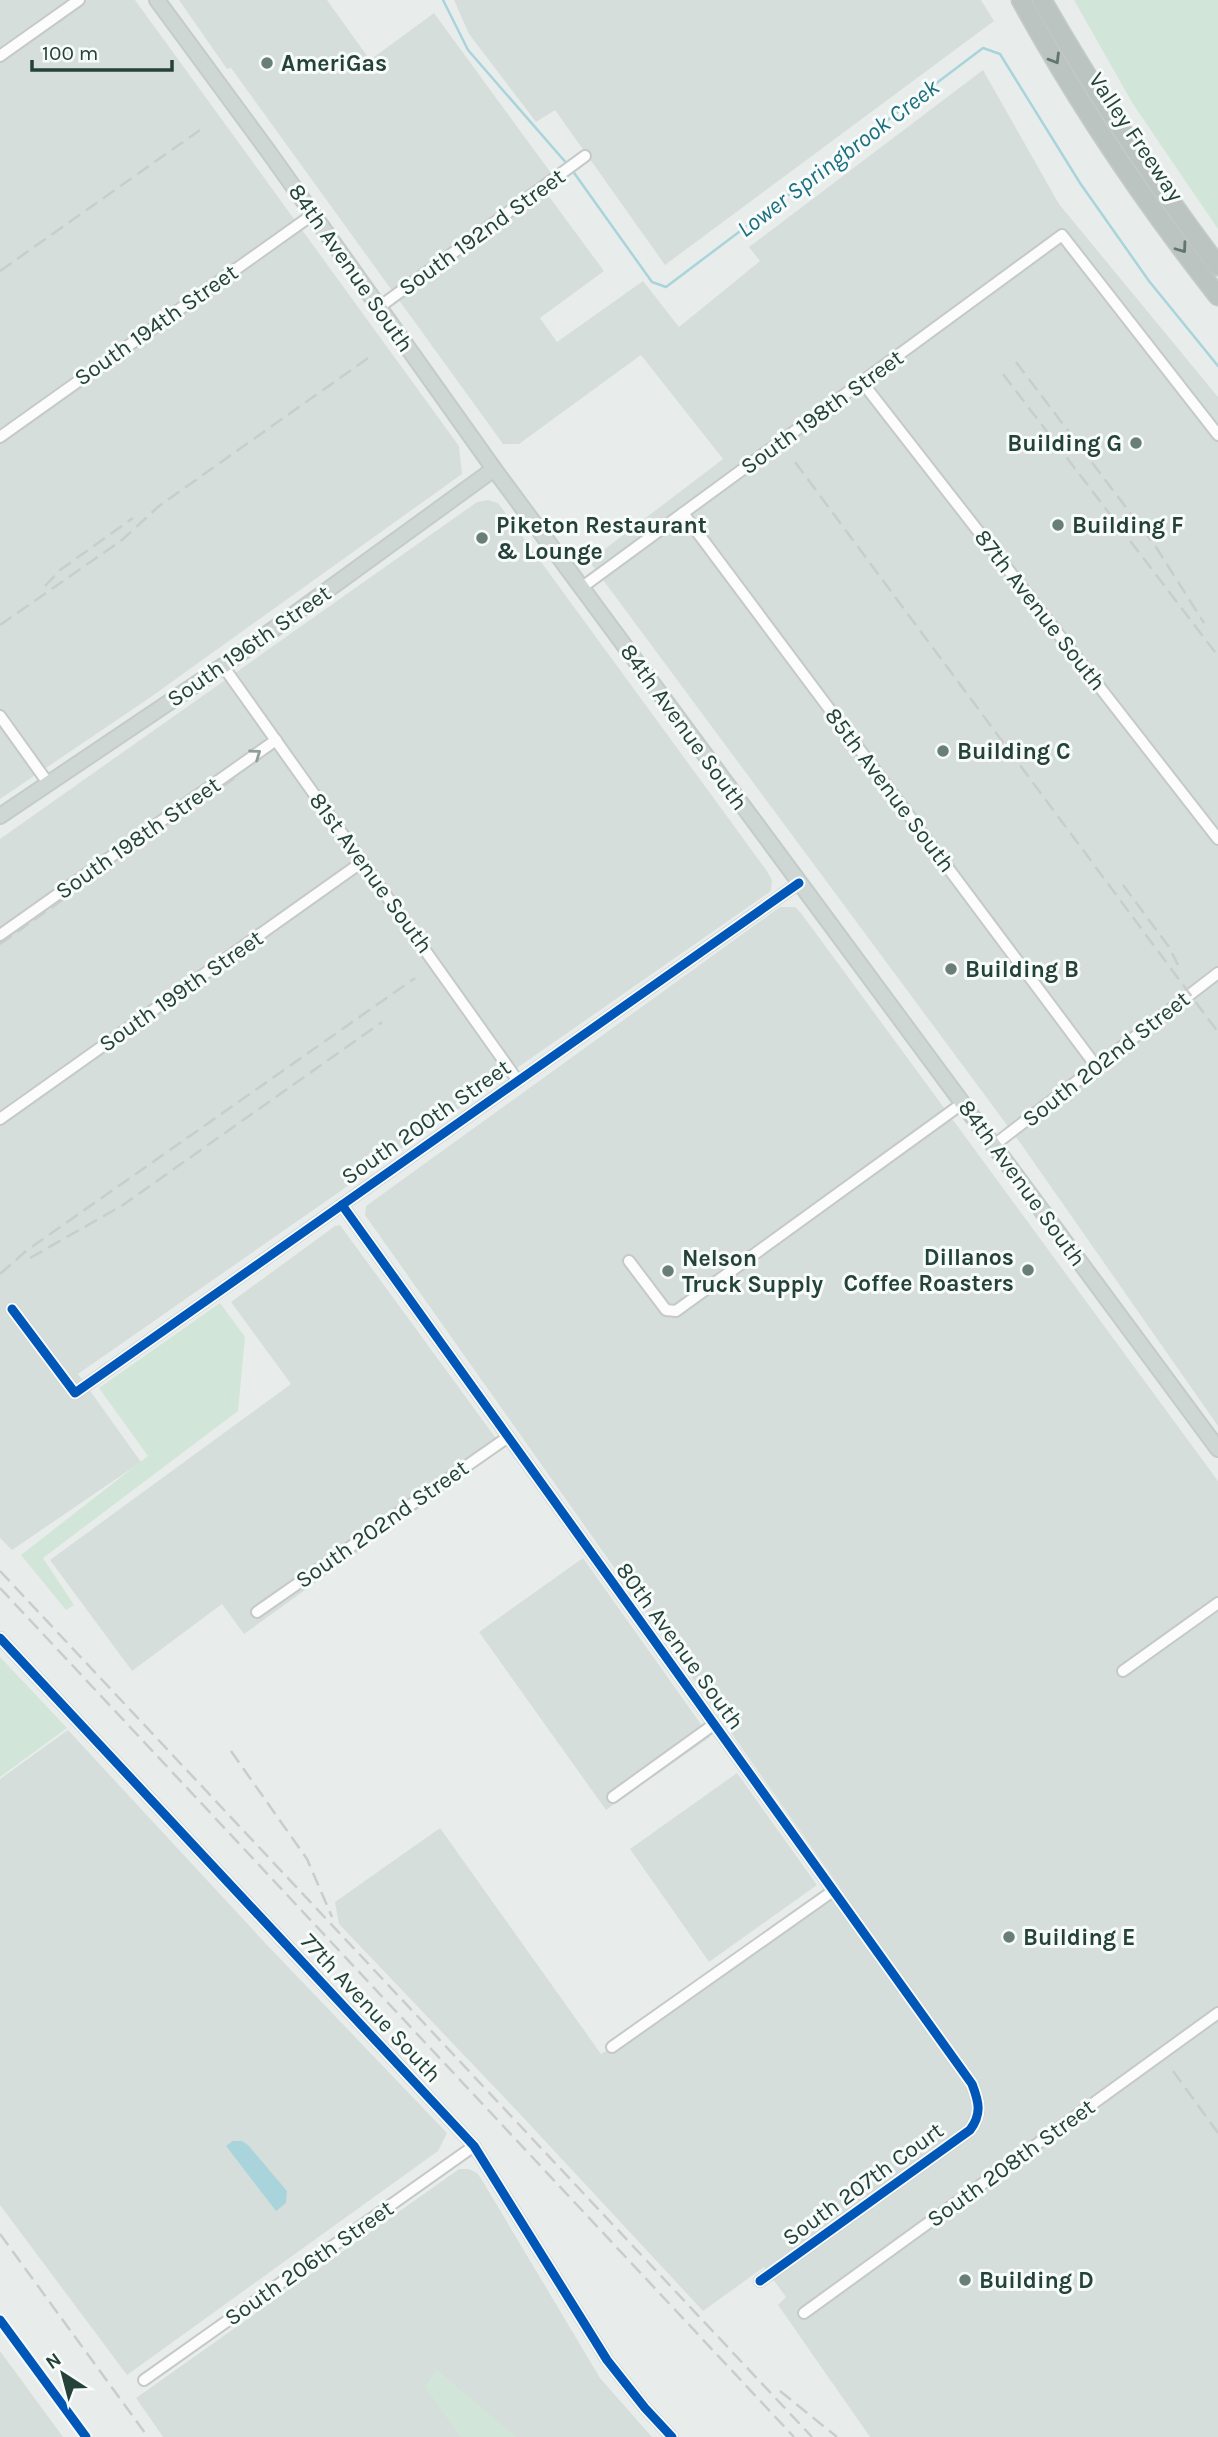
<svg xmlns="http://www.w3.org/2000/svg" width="1218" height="2437" font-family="Karla,sans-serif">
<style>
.built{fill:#d6dedb}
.green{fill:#d1e6d8}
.water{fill:#a9d4db}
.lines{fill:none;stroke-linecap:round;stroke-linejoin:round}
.stream{stroke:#a9d4db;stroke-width:2.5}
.minor-casing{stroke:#c5cac8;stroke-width:14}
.major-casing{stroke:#c3ccc9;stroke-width:18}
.highway-casing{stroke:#c3ccc9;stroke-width:21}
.minor{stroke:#fcfcfc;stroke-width:10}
.major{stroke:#cfd7d5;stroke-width:14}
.highway{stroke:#bcc4c2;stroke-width:18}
.rail{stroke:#c9cdcc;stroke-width:2.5;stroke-dasharray:14 7;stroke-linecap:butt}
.cycleway-casing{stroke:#f7fbf9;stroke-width:13}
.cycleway{stroke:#0057b8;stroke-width:9}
.oneway{stroke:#617670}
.oneway2{stroke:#909f9b}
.poi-dot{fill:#697e78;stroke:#f7fbf9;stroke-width:2.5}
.labels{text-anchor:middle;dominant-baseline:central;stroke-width:6;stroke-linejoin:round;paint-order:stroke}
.poi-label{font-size:23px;font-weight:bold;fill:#24423a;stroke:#f7fbf9;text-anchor:start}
.street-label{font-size:23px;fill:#24423a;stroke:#f7fbf9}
.water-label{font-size:24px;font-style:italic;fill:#1c6f80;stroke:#f7fbf9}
</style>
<rect width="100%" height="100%" fill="#e8edeb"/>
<g class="built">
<polygon points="0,0 135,0 459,446 462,474 148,699 0,799"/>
<polygon points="179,0 327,0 370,60 434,13 551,173 539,183 604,271 540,318 557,342 643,281 679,327 760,261 749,247 983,70 1059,204 1218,397 1218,1426 1021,1144 589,561 723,459 641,355 519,444 503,444 231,68 227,69"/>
<polygon points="454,0 981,0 994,21 665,265 555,110 536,122 469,34"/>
<polygon points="488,500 498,503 767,871 772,880 771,891 78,1374 141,1462 12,1550 0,1538 0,839 477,502"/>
<polygon points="780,907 795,907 801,913 1218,1481 1218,2437 870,2437 778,2305 786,2297 764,2267 703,2311 519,2113 339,1924 335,1902 440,1828 601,2054 609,2049 613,2054 842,1890 365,1215 366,1206"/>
<polygon points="340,1225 503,1448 244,1634 222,1604 132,1671 50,1560 291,1384 231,1302 335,1226"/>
<polygon points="583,1558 710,1737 606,1810 479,1632"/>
<polygon points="68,1730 268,1946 447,2133 438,2151 127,2375 0,2205 0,1779"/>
<polygon points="737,1773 817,1885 709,1962 630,1849"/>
<polygon points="459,2169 469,2169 477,2173 482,2180 600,2378 652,2437 163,2437 136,2398"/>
<polygon points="0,2351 63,2437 0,2437"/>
</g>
<g class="green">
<polygon points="1074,0 1218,0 1218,229 1133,104"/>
<polygon points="220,1303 245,1337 238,1411 43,1558 74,1605 66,1610 21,1555 148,1456 99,1388"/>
<polygon points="0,1657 67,1728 0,1777"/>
<polygon points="437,2370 516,2437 461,2437 425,2387"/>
</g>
<polygon class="water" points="233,2141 242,2141 248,2145 287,2191 286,2203 276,2211 226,2146"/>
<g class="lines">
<g class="stream">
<polyline points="443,0 468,50 568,165"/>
<polyline points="572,170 652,282 666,287 983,48 1000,54 1080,183 1149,281 1218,366"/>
</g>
<defs>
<g id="minor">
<polyline points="0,56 79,0"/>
<polyline points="378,308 585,156"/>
<polyline points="862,382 1218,839"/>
<polyline points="0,437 312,215"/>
<polyline points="683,513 1096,1066"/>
<polyline points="581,588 1062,235 1218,435"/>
<polyline points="223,666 518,1081"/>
<polyline points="0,716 48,783"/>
<polyline points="0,935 276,740"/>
<polyline points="0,1119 362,862"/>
<polyline points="994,1145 1218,973"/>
<path d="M342 1205 972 2084C979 2102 982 2114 970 2130L760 2281"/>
<polyline points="629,1261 666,1310 676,1311 963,1103"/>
<polyline points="12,1309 75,1393 799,883"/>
<polyline points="257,1612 508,1437"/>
<polyline points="0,1638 474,2146 607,2360 645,2408 672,2437"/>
<polyline points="1123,1671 1218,1603"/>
<polyline points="613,1797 713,1725"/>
<polyline points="612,2047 833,1891"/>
<polyline points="804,2313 1218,2013"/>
<polyline points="144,2380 474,2146"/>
</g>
<g id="major">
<polyline points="157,0 268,151 494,469 1218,1449"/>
<polyline points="0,816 223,666 494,469"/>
</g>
<g id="highway">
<path d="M1021 0C1078 104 1145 203 1218 296"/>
<path d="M1042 0C1095 93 1154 181 1218 266"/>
</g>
</defs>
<use href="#minor" class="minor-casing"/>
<use href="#major" class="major-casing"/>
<use href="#highway" class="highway-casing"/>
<use href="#minor" class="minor"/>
<use href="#major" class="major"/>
<use href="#highway" class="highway"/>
<g class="rail">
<polyline points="0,271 200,130"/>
<polyline points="1016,362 1156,547 1204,623"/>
<polyline points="1003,374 1218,656"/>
<polyline points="795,462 1218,1032"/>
<polyline points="45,586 60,570 133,518"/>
<polyline points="0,625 122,540 159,506 371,356"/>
<polyline points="1123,885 1169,947 1178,965"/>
<polyline points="0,944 236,777"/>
<polyline points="30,1258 123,1205 382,1022"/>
<polyline points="0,1274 26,1251 415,978"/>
<polyline points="0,1571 812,2437"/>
<polyline points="0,1588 794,2437"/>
<polyline points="231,1751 307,1859 332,1917"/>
<polyline points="1173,2071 1218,2133"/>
<polyline points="0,2234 148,2437"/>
<polyline points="780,2391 837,2437"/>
</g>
<defs>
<g id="cycleway">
<path d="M342 1205 972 2084C979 2102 982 2114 970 2130L760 2281"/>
<polyline points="12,1309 75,1393 799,883"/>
<polyline points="0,1638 474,2146 607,2360 645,2408 672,2437"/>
<polyline points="0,2320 86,2437"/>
</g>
</defs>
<use href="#cycleway" class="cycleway-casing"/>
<use href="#cycleway" class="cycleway"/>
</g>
<defs><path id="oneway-chevron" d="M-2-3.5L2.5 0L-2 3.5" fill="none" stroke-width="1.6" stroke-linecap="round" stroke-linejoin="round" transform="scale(1.75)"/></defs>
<g class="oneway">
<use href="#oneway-chevron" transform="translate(1055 59) rotate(59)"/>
<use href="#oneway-chevron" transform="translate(1182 248) rotate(54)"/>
</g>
<use class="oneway2" href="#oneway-chevron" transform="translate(256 754) rotate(-35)"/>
<g class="poi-dot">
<circle cx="267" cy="63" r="7"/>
<circle cx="1136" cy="443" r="7"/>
<circle cx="1058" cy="525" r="7"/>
<circle cx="482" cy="538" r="7"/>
<circle cx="943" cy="751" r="7"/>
<circle cx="951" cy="969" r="7"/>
<circle cx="1028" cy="1270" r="7"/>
<circle cx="668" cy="1271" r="7"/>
<circle cx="1009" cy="1937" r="7"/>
<circle cx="965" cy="2280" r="7"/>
</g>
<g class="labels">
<g class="poi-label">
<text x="281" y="63">AmeriGas</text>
<text x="1122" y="443" text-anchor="end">Building G</text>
<text x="496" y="525">Piketon Restaurant<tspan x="496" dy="26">&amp; Lounge</tspan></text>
<text x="1072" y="525">Building F</text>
<text x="957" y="751">Building C</text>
<text x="965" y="969">Building B</text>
<text x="1014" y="1257" text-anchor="end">Dillanos<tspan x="1014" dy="26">Coffee Roasters</tspan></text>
<text x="682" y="1258">Nelson<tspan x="682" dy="26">Truck Supply</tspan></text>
<text x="1023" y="1937">Building E</text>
<text x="979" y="2280">Building D</text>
</g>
<g class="street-label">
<text transform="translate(1136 137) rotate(56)">Valley Freeway</text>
<text transform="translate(482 232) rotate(-36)">South 192nd Street</text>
<text transform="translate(351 268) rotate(55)">84th Avenue South</text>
<text transform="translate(156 325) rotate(-35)">South 194th Street</text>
<text transform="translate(822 412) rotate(-36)">South 198th Street</text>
<text transform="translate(1040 610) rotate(52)">87th Avenue South</text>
<text transform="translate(249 646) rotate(-35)">South 196th Street</text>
<text transform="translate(684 727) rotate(54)">84th Avenue South</text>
<text transform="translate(890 790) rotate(53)">85th Avenue South</text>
<text transform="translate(138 838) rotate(-35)">South 198th Street</text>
<text transform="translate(371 873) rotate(54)">81st Avenue South</text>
<text transform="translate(181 991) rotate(-35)">South 199th Street</text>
<text transform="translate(1106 1059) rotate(-38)">South 202nd Street</text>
<text transform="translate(426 1122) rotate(-35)">South 200th Street</text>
<text transform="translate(1022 1183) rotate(54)">84th Avenue South</text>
<text transform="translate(382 1524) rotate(-35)">South 202nd Street</text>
<text transform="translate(680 1646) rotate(54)">80th Avenue South</text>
<text transform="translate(371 2008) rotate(47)">77th Avenue South</text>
<text transform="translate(1011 2163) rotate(-36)">South 208th Street</text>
<text transform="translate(863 2184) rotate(-36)">South 207th Court</text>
<text transform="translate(309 2263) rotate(-35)">South 206th Street</text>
</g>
<g class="water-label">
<text transform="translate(838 158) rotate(-37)">Lower Springbrook Creek</text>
</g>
</g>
<g transform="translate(63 2374) rotate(324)" stroke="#f7fbf9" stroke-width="5" paint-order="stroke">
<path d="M0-5L12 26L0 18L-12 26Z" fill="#24423a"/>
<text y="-10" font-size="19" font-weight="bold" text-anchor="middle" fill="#24423a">N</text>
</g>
<path d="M32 60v10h140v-10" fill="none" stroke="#24423a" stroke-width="3.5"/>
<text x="42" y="60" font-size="21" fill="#24423a" stroke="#f7fbf9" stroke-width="5" paint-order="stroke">100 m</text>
</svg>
